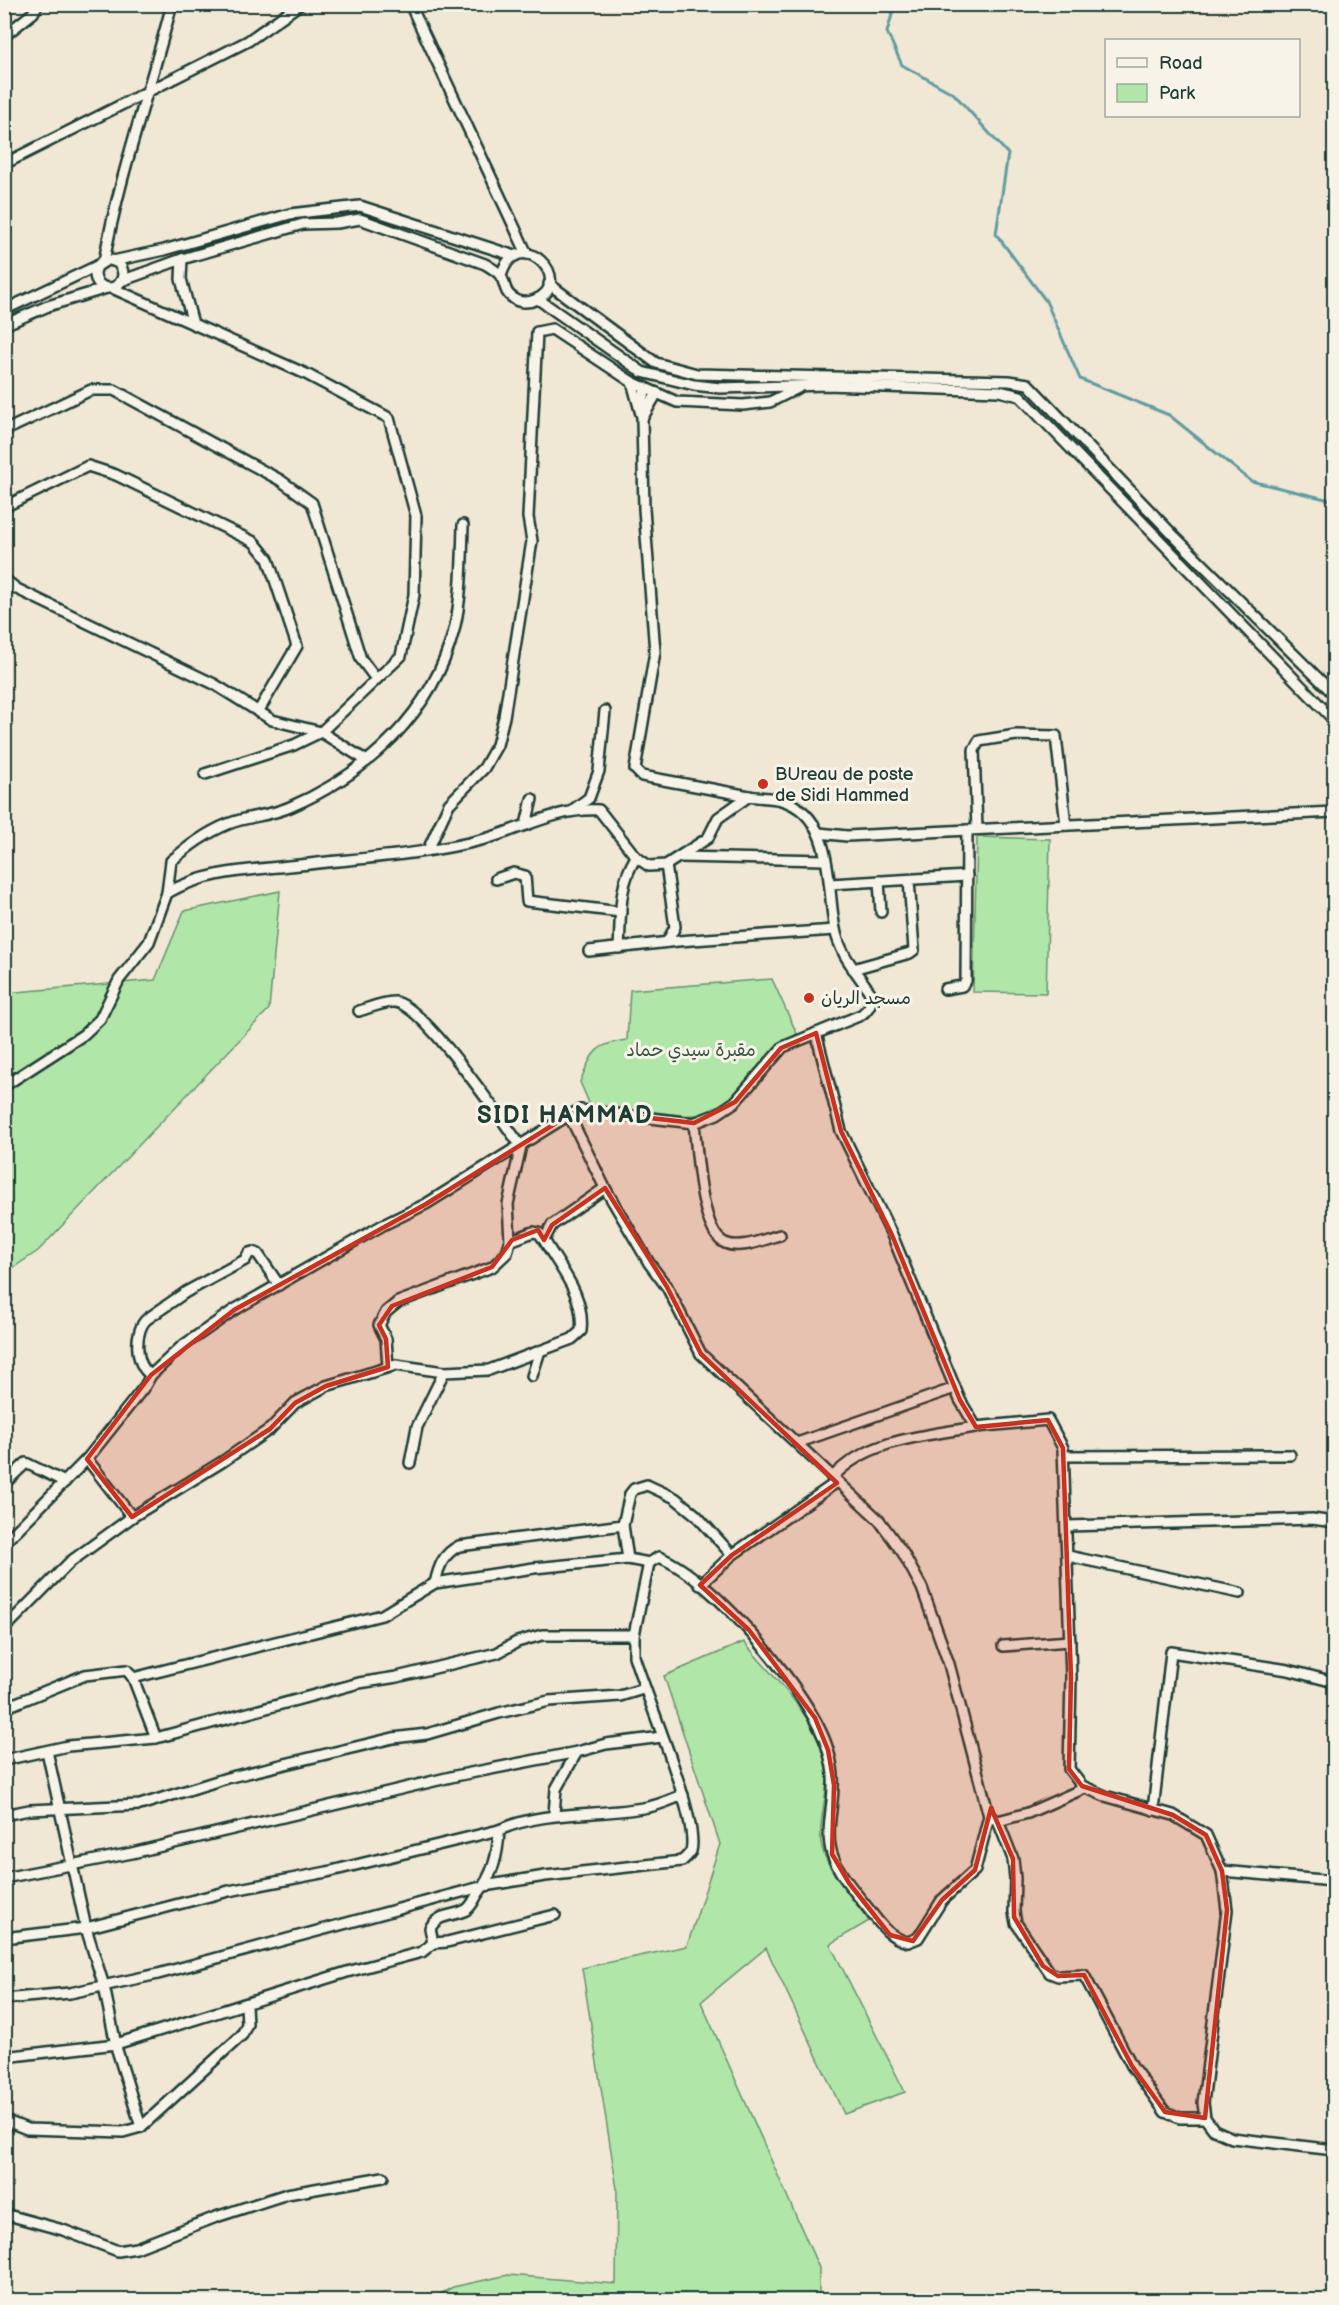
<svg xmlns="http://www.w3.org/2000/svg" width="1339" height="2305" font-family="'Balsamiq Sans','Playpen Sans Arabic',sans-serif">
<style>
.green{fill:#b0e6a8;stroke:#68926e;stroke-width:1.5}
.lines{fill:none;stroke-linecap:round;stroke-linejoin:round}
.stream{stroke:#609ca0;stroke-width:3}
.minor-casing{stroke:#1f3d34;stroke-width:14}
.minor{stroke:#f7f3e8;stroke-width:9}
.marked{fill:#c8321e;fill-opacity:0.2;stroke:#c8321e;stroke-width:4.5;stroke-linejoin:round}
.poi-dot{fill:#c8321e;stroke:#f7f3e8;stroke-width:2}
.labels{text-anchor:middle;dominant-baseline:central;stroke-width:6;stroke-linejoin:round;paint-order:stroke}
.poi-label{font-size:18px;fill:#1f3d34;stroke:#f7f3e8;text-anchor:start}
.park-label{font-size:18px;fill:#355645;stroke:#f7f3e8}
.district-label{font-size:24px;font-weight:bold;letter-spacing:1.5px;fill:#1f3d34;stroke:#f7f3e8}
</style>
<rect width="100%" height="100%" fill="#f0e7d5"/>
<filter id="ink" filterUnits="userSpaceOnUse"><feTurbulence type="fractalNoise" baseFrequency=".0167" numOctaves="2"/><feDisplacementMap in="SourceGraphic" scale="12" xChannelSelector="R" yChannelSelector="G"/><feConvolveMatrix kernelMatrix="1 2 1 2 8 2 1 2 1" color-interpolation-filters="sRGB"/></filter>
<g filter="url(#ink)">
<g class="green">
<polygon points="977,837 1050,839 1046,993 973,992"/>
<polygon points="280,891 269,1009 38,1251 5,1273 5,993 155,980 184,911"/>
<path d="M772 979 797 1034C765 1053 760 1071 736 1096 729 1102 719 1111 709 1113 680 1121 622 1108 590 1105L580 1082C592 1053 594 1044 627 1040L630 990Z"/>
<path d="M744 1642C771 1675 809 1710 823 1751 834 1785 818 1811 821 1842 823 1866 855 1901 869 1921L830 1944 905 2092 844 2114 766 1948 701 2002 819 2268V2300H429L453 2287 508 2275 616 2284 617 2189 582 1968 687 1946 720 1844 664 1676Z"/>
</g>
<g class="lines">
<polyline class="stream" points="895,4 887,32 902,65 954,94 1008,154 996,234 1046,301 1080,379 1169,415 1251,481 1334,501"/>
<defs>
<g id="minor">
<polyline points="410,4 527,254"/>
<polyline points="4,36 33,13 38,4"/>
<polyline points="4,164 248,41 300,4"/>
<polyline points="182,259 181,279 193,324"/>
<circle cx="109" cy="274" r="14"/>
<polyline points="113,261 164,250 290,214 360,206 515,256"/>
<path d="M104 262C119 175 150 90 172 4"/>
<path d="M121 281 182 259 303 224 337 223 360 219 485 264C490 267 497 271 500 275 506 282 503 292 513 298 519 303 528 303 535 300 579 282 517 221 501 276"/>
<polyline points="549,284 656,363 697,374 1009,381 1028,384 1175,537 1334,694"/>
<polyline points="112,288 306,374 389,418 416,516 414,595 401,656 321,732 294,745 205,774"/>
<polyline points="538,299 642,372 694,385 720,388 827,385 999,391 1020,396 1334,720"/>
<polyline points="4,310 101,264"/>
<polyline points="4,325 48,306 107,288"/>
<polyline points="632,382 641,414"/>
<polyline points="645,387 642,419 644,509 655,652 635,769 642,776 749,796"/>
<polyline points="643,417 657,393"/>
<polyline points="4,431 91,390 114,390 280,480 312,503 361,659 376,679"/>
<polyline points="4,507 88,466 116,475 254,542 268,559 297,646 258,712"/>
<polyline points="4,579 17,589 214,684 272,720 321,732 367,761"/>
<polyline points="574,809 589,798 599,771 605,711"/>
<polyline points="526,825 532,799"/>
<polyline points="977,829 974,750 979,741 1016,735 1056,736 1066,825"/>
<polyline points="819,833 847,836 1334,812"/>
<polyline points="428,850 449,804 484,768 497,745 504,717 532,541 528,517 537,332 552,329 632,382 677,402 743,405 770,402 798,388"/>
<polyline points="680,857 825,860"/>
<polyline points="666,865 675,927 667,942"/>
<polyline points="496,879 514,873 525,876 527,901 621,912"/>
<polyline points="879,881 881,912"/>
<polyline points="830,884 967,876"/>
<path d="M619 948C621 917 618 885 636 857"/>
<polyline points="589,951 678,941 835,930"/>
<polyline points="853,969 910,953 914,950 909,880"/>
<polyline points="945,989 962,986 966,981 967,830"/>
<path d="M359 1011C369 1008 385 1001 395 1002 424 1005 501 1120 521 1146L508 1204 510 1241 507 1253 492 1267 398 1302 386 1312 379 1325 386 1339 388 1367"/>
<polyline points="816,1033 841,1131 892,1235 960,1400 976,1427 1048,1420 1063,1448 1071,1677 1069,1769 1082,1786 1105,1796 1173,1815 1206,1835 1222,1871 1227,1910 1203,2103 1205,2118 1214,2130 1232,2138 1334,2150"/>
<path d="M4 1086 83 1035 100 1019 119 980 149 942 167 893 171 861C189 846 206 833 228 824 248 816 270 816 290 807 367 774 433 712 454 630 462 599 462 557 463 525"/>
<polyline points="569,1115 605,1188 649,1263 667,1287 701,1354 879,1520 903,1553 922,1588 949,1664 989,1816 998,1821 1028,1813 1085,1788"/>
<path d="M694 1123C697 1148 700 1232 725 1243 741 1250 764 1239 780 1235"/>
<polyline points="510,1241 533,1232 539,1233 544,1240"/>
<path d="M151 1375C134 1365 134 1330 147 1319L186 1292 245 1260 249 1253 253 1252 258 1254 279 1285"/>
<polyline points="532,1376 539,1354"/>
<polyline points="797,1443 955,1388"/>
<polyline points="1064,1456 1290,1455"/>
<polyline points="87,1459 132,1517"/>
<polyline points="410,1463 417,1427 444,1372"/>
<path d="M832 1478C866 1439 928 1435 976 1427"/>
<polyline points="4,1484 26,1463 65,1482"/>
<polyline points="1067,1526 1312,1519 1334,1522"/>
<path d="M4 1543 87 1459 145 1386 151 1375 181 1347 234 1310 383 1225 426 1204 569 1115 580 1110 694 1123 717 1114 735 1102 783 1047 861 1015C869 1009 873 1003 871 994 857 972 840 955 835 929 826 887 835 815 781 800 771 797 759 798 749 796L718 818 708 838 666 865 649 866 636 857 599 810C557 808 524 828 485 839 425 855 361 858 299 865 254 870 207 870 167 893"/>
<polyline points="1068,1556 1240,1593"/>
<polyline points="628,1559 623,1525 630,1494 634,1489 647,1485 675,1498 696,1515 732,1555"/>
<path d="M435 1583C439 1566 443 1554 459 1546L623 1525"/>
<polyline points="700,1585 732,1555 837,1482"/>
<path d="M10 1623 70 1562 132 1517 222 1462 270 1429 295 1403 326 1386 396 1365 444 1372 489 1370 572 1339 581 1331C585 1295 561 1270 544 1240L552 1225 605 1188"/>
<polyline points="1003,1646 1070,1641"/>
<path d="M133 1678 382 1615 435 1583 534 1568 628 1559 649 1563 659 1557C713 1578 812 1694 828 1750 831 1760 834 1775 833 1786 833 1808 825 1832 832 1854 839 1875 857 1894 870 1911 881 1925 890 1938 908 1942L918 1938 942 1900 975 1870 989 1816"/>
<polyline points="4,1708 85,1675 127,1670 133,1678 156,1738"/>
<polyline points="47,1751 86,1928 104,1986 117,2050 141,2127"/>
<polyline points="4,1760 68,1746 156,1738 359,1683 397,1677 497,1653 517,1642 542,1635 634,1635"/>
<polyline points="1153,1810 1171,1652 1288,1670 1334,1682"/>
<polyline points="554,1814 556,1789 577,1752"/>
<polyline points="4,1815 29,1810 140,1805 227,1778 393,1738 427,1734 499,1713 549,1701 620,1696 643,1689"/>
<polyline points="998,1821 1013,1859 1015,1878 1014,1912 1016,1923 1050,1973 1058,1976 1084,1975 1132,2066 1165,2112 1180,2118 1205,2118"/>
<polyline points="1222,1871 1334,1881"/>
<polyline points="4,1878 132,1853 455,1776 577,1752 606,1744 662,1737"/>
<path d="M4 1938 86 1928 229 1891 327 1872 499 1830C547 1809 597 1817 648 1807 660 1805 672 1799 683 1795"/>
<polyline points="433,1943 447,1942 555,1915"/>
<path d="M4 1999 70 1993 158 1974 484 1886 545 1876 682 1861C685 1858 689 1855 691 1851 700 1820 645 1694 634 1656V1635L649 1563"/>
<path d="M4 2057 116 2044 347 1972 422 1952 433 1943 430 1928C439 1913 452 1917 466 1910 472 1906 474 1900 477 1895 493 1874 498 1856 499 1830"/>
<polyline points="4,2120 27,2129 123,2132 141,2127 242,2035 247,2024 246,2005"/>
<polyline points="4,2214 63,2230 118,2251 136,2248 216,2217 287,2194 383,2177"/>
</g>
</defs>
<use href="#minor" class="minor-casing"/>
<use href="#minor" class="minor"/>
</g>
</g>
<path class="marked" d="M816 1033 841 1131 892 1235 960 1400 976 1427 1048 1420 1063 1448 1071 1677 1069 1769 1082 1786 1173 1815 1206 1835 1222 1871 1227 1910 1205 2118 1165 2112 1132 2066 1084 1975 1058 1976 1043 1966 1014 1917 1013 1859 991 1808 975 1870 942 1900 913 1941 890 1935 849 1883 832 1854 834 1785 828 1750 815 1718 749 1630 700 1585 732 1555 837 1483 701 1354 667 1287 605 1188 552 1225 544 1240 538 1230 512 1240 492 1267 392 1306 379 1325 386 1339 388 1367 326 1386 295 1403 270 1429 132 1517 87 1459 151 1375 234 1310 426 1204 569 1115 580 1110 694 1123 735 1102 781 1048Z"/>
<g class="poi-dot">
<circle cx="763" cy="784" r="6"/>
<circle cx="809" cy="998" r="6"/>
</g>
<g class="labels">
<g class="poi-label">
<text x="775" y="774">BUreau de poste<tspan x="775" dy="21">de Sidi Hammed</tspan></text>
<text x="821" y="998">مسجد الريان</text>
</g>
<g class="park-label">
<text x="691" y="1050">مقبرة سيدي حماد</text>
</g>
<g class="district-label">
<text x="565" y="1115">SIDI HAMMAD</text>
</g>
</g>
<rect width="1339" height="2305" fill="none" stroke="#f7f3e8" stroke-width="24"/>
<rect x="12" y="12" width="1315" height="2281" fill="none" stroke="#1f3d34" stroke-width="2" filter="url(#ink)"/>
<rect x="1105" y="39" width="195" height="78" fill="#f7f3e8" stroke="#a1aaa0" stroke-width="1.5"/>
<rect x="1117" y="58" width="30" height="9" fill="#f7f3e8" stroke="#a1aaa0" stroke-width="1.5"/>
<text x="1159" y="69" font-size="18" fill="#1f3d34">Road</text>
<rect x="1117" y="84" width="30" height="18" fill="#b0e6a8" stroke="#a1aaa0" stroke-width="1.5"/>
<text x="1159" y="99" font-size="18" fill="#1f3d34">Park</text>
</svg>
